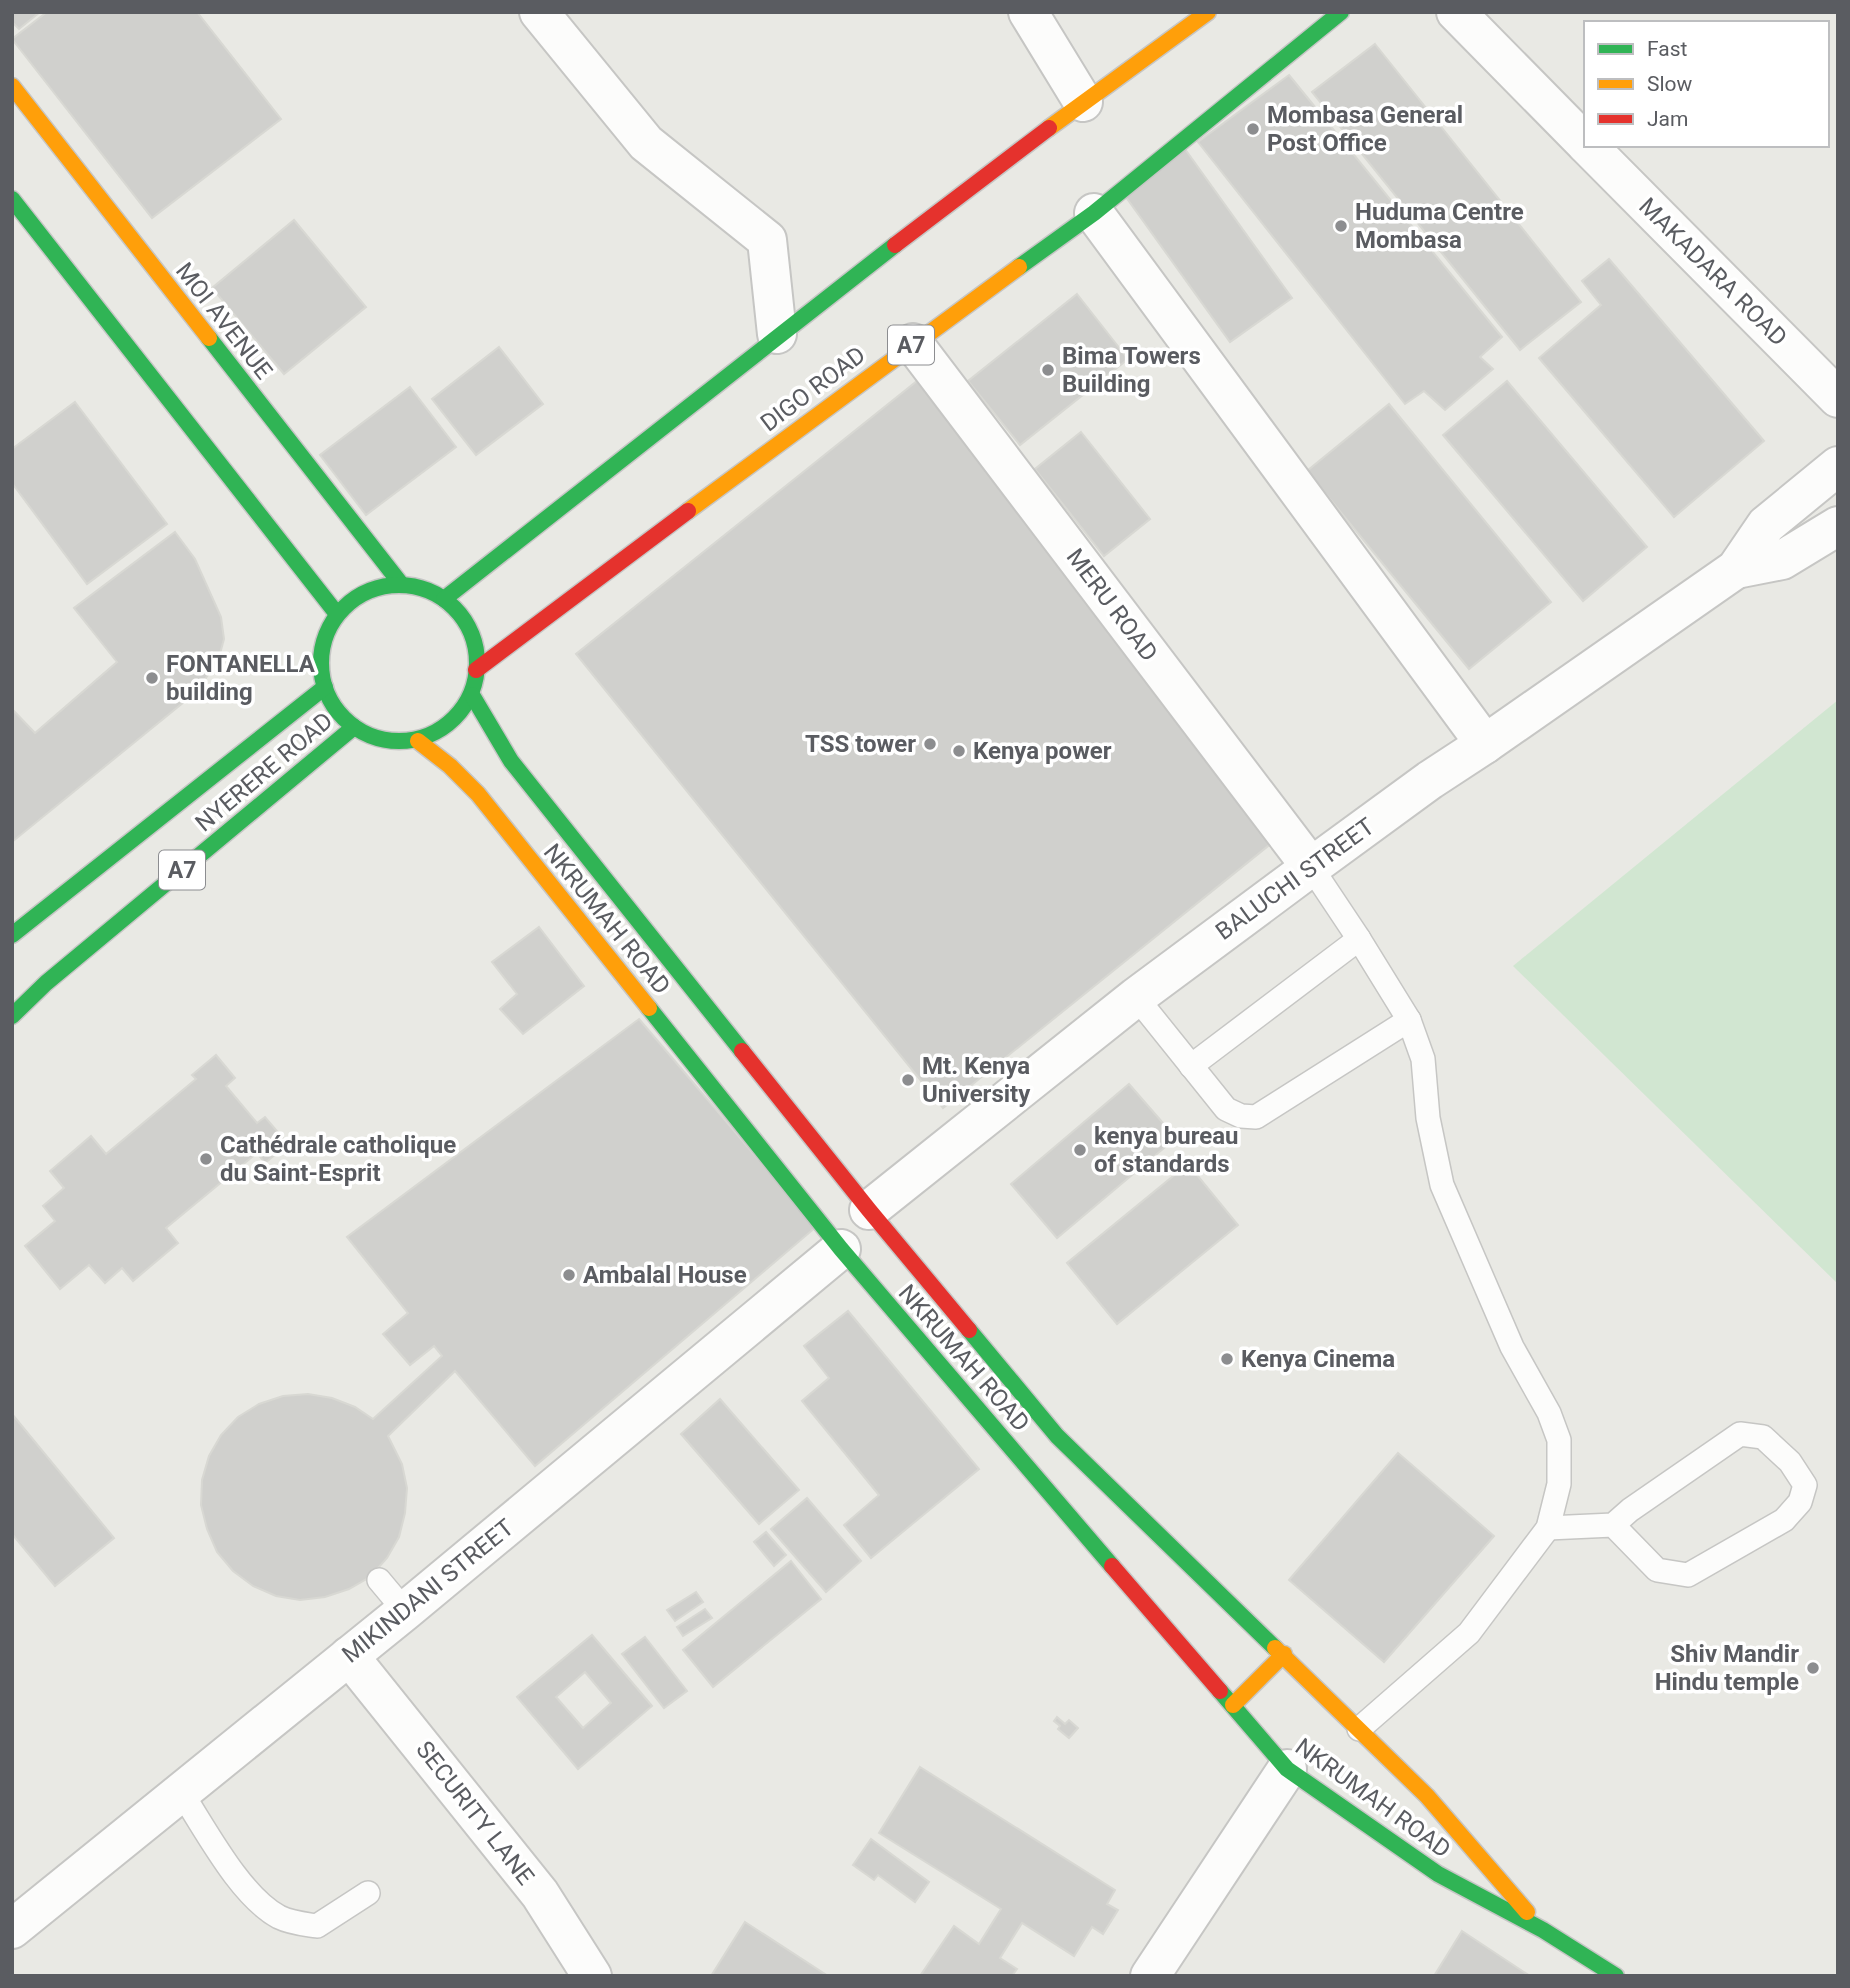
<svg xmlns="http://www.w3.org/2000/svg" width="1850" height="1988" font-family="Roboto,sans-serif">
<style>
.green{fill:#d1e6d1}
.building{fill:#d0d0cd;stroke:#d8d8d3;stroke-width:2;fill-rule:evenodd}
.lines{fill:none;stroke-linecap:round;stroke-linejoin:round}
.lane-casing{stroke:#c6c6c4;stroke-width:26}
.street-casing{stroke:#c6c6c4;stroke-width:42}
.fast-casing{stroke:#c6c6c5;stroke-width:19}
.slow-casing{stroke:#c6c6c5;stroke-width:19}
.jam-casing{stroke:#c6c6c5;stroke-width:19}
.lane{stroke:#fcfcfb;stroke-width:23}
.street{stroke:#fcfcfb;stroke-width:38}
.fast{stroke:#30b455;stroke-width:16}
.slow{stroke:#ff9f0a;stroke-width:16}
.jam{stroke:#e5322d;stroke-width:16}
.poi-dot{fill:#8c8d8f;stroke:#fff;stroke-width:2.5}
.labels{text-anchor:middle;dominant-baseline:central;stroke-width:7;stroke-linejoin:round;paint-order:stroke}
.shield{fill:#fff;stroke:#8c8d90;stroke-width:2}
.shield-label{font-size:23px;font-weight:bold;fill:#5a5c61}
.poi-label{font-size:24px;font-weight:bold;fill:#5a5c61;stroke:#fff;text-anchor:start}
.street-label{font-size:24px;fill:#5a5c61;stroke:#fff}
</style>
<rect width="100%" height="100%" fill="#e9e9e4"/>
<polygon class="green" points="1838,700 1838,1284 1513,966"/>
<g class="building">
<polygon points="12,12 40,12 19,29 12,22"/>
<polygon points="47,12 197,12 281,119 152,218 12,39"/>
<polygon points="1375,44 1581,302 1520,350 1312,92"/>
<polygon points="1289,75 1502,337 1480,357 1493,369 1445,410 1424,391 1405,404 1198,142"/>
<polygon points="1185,149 1292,298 1230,342 1123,193"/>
<polygon points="294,220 366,307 284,374 212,288"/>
<polygon points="1609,259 1764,441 1674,517 1539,358 1601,305 1582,281"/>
<polygon points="1077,294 1128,359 1020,445 968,381"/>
<polygon points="499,347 543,404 476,455 432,399"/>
<polygon points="917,381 1283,834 943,1108 576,654"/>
<polygon points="1507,381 1647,547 1583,601 1443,435"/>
<polygon points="410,387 456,447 366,515 320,455"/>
<polygon points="75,402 167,524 87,584 12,483 12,449"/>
<polygon points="1389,404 1551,602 1469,669 1307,471"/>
<polygon points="1081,432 1150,519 1104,556 1035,469"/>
<polygon points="175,532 195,559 221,617 224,639 218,661 195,693 12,842 12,709 35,733 117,662 74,608"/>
<polygon points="539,927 584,986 523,1034 500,1009 517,994 492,962"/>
<polygon points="639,1019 816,1227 535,1466 455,1371 388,1436 402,1464 407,1488 405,1513 399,1537 387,1558 370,1577 349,1589 325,1597 300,1600 276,1596 253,1586 233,1571 217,1552 207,1529 201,1505 202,1480 209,1456 221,1435 238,1417 259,1404 283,1396 308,1394 332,1398 355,1407 373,1419 442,1356 434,1346 410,1365 383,1334 408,1313 347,1237"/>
<polygon points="216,1055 235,1078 226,1086 257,1123 265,1117 288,1144 265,1163 257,1153 166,1228 178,1243 133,1281 122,1268 105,1283 89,1265 60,1289 25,1246 55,1221 43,1206 64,1188 50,1171 91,1136 106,1154 196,1079 192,1075"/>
<polygon points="1129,1084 1176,1138 1057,1238 1011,1184"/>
<polygon points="1188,1164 1238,1225 1117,1324 1067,1263"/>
<polygon points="848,1311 979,1469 871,1558 844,1525 879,1495 802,1401 829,1378 804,1346"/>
<polygon points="720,1399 799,1490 759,1524 681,1434"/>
<polygon points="12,1414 114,1538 55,1586 12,1534"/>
<polygon points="1398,1453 1494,1536 1384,1662 1289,1580"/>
<polygon points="807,1498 861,1561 826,1592 771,1529"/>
<polygon points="766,1532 786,1555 774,1566 754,1542"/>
<polygon points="791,1561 821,1599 713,1687 683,1650"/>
<polygon points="696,1592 703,1602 675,1621 667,1610"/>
<polygon points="705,1609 712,1618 683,1636 677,1627"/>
<path d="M592 1635 652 1706 578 1769 517 1697ZM585 1672 611 1703 583 1728 556 1697Z"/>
<polygon points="645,1637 687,1691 664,1708 622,1654"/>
<polygon points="1057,1717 1065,1724 1069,1720 1078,1728 1069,1738 1058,1729 1060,1726 1054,1721"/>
<polygon points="920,1767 1115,1890 1107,1904 1118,1910 1103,1934 1092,1927 1074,1956 1022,1923 1000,1958 1017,1969 1012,1976 920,1976 954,1926 979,1944 1001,1909 879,1833"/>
<polygon points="871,1839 929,1882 915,1902 878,1875 874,1880 853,1865"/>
<polygon points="745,1922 828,1976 711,1976"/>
<polygon points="1462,1931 1530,1976 1434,1976"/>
</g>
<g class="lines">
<defs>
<g id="lane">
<polyline points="1311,867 1359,939 1409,1020 1423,1059 1428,1118 1442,1185 1512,1347 1549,1413 1559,1440 1559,1484 1548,1528 1469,1633 1359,1729"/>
<polyline points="1136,997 1226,1109 1241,1116 1256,1117 1409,1020"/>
<polyline points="1191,1066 1359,939"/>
<polyline points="1548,1528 1613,1525 1630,1510 1740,1434 1763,1437 1790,1462 1805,1485 1800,1502 1784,1520 1688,1575 1657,1570 1613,1525"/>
<polyline points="379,1580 405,1611"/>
<path d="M181 1792C206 1830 240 1896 279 1917 291 1923 304 1924 317 1926L368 1893"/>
</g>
<g id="street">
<polyline points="539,12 646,143 767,240 777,334"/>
<polyline points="1028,12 1083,102"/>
<polyline points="1456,12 1586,144"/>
<polyline points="1587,145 1838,398"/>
<polyline points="1094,213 1485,744"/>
<polyline points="913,343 1311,867"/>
<polyline points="1736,569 1782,560 1838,526"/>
<polyline points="869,1210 1136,997 1311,867 1430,780 1485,744 1736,569 1766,525 1838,466"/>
<polyline points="349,1656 540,1894 592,1976"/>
<polyline points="12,1929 405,1611 841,1249"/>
<polyline points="1150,1976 1287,1769"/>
</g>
<g id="fast">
<polyline points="12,199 337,614"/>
<polyline points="1019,267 1094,213 1341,12"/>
<polyline points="209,338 401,584"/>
<circle cx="399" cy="663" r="78"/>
<polyline points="444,599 895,245"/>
<polyline points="472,695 511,761 742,1051"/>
<polyline points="12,935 325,687"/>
<polyline points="649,1008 841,1249 1112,1566"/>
<polyline points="12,1016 46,983 354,727"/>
<polyline points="969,1330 1057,1436 1275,1648"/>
<polyline points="1220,1691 1287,1769 1438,1874 1543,1930 1616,1976"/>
</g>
<g id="slow">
<polyline points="12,86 209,338"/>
<polyline points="1049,128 1208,12"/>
<polyline points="688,511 1019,267"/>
<polyline points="418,741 450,766 478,794 649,1008"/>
<polyline points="1275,1648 1427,1796 1527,1912"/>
<polyline points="1233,1705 1284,1654"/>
</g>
<g id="jam">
<polyline points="895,245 1049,128"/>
<polyline points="476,670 688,511"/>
<polyline points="742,1051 869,1210 969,1330"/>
<polyline points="1112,1566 1220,1691"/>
</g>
</defs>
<use href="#lane" class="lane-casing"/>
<use href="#street" class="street-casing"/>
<use href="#fast" class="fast-casing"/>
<use href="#slow" class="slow-casing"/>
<use href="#jam" class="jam-casing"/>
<use href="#lane" class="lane"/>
<use href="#street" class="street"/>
<use href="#fast" class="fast"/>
<use href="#slow" class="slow"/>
<use href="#jam" class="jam"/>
</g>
<g class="poi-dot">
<circle cx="1253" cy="129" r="7"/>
<circle cx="1341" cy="226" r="7"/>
<circle cx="1048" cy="370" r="7"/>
<circle cx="152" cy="678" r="7"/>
<circle cx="930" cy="744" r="7"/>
<circle cx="959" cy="751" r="7"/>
<circle cx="908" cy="1080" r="7"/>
<circle cx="1080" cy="1150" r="7"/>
<circle cx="206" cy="1159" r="7"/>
<circle cx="569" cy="1275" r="7"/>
<circle cx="1227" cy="1359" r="7"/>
<circle cx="1813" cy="1668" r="7"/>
</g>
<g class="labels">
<g class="shield">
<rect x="888" y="325.5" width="46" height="39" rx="5"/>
<rect x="159" y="850.5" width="46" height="39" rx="5"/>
</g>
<g class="shield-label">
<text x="911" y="345">A7</text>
<text x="182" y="870">A7</text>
</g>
<g class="poi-label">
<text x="1267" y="115">Mombasa General<tspan x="1267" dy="28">Post Office</tspan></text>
<text x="1355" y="212">Huduma Centre<tspan x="1355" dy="28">Mombasa</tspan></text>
<text x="1062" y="356">Bima Towers<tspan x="1062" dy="28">Building</tspan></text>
<text x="166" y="664">FONTANELLA<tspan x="166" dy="28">building</tspan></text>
<text x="916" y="744" text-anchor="end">TSS tower</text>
<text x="973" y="751">Kenya power</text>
<text x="922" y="1066">Mt. Kenya<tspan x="922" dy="28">University</tspan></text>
<text x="1094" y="1136">kenya bureau<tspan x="1094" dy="28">of standards</tspan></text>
<text x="220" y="1145">Cathédrale catholique<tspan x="220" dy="28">du Saint-Esprit</tspan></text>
<text x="583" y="1275">Ambalal House</text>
<text x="1241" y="1359">Kenya Cinema</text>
<text x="1799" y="1654" text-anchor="end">Shiv Mandir<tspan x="1799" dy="28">Hindu temple</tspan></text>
</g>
<g class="street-label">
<text transform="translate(1713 272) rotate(45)">MAKADARA ROAD</text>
<text transform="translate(224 321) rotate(52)">MOI AVENUE</text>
<text transform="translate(813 389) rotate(-37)">DIGO ROAD</text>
<text transform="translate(1112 605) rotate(53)">MERU ROAD</text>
<text transform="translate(264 772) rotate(-40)">NYERERE ROAD</text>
<text transform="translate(1295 879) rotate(-36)">BALUCHI STREET</text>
<text transform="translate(607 919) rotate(51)">NKRUMAH ROAD</text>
<text transform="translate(964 1358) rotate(49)">NKRUMAH ROAD</text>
<text transform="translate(428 1591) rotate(-39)">MIKINDANI STREET</text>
<text transform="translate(1373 1798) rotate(36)">NKRUMAH ROAD</text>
<text transform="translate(475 1813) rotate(52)">SECURITY LANE</text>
</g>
</g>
<rect width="1850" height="1988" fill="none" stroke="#5a5c61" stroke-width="28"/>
<rect x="1584" y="21" width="245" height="126" fill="#ffffff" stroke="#bdbec0" stroke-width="2"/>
<rect x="1598" y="44" width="35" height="10" fill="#30b455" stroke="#bdbec0" stroke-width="2"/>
<text x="1647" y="56" font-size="21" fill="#5a5c61">Fast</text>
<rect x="1598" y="79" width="35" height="10" fill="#ff9f0a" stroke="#bdbec0" stroke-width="2"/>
<text x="1647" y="91" font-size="21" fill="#5a5c61">Slow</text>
<rect x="1598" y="114" width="35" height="10" fill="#e5322d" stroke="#bdbec0" stroke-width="2"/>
<text x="1647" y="126" font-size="21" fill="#5a5c61">Jam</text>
</svg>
